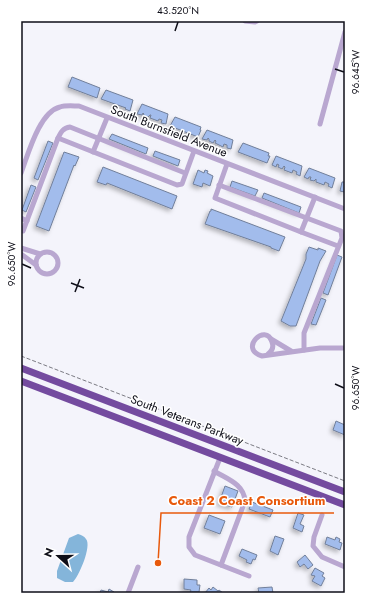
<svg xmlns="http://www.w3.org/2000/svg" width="366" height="614" font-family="Jost,sans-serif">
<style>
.water{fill:#84b5da}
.building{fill:#a2bcec;stroke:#717f9a;filter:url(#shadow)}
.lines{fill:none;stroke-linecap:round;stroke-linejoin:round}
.path{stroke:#7b7b83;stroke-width:1;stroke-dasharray:4 2;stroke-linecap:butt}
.minor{stroke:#b9a7d0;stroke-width:5}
.highway{stroke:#744b9f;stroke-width:7}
.ticks{fill:none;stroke:#0e0e18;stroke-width:1.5}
.labels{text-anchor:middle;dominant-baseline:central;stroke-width:3;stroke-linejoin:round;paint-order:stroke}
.street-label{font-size:12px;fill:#0e0e18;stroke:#fff}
.leader{fill:none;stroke:#e8590c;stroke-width:1.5}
.callout-dot{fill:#e8590c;stroke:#fff;stroke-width:1.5}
.callout-label{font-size:13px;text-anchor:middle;font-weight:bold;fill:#e8590c;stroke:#fff;stroke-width:3;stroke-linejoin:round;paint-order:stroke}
.neatline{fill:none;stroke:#0e0e18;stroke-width:1.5}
.ticks-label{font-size:10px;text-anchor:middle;fill:#0e0e18}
</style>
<defs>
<filter id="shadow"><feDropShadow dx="-2.5" dy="2.5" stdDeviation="2" flood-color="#0004"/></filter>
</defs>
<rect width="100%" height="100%" fill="#f4f4fb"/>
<path class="water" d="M78 534C81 535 84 536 86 539 92 546 79 576 73 582H65L57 578V571L69 538Z"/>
<g class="building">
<polygon points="72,77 100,88 97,98 68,87"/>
<polygon points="106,90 133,100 130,111 125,109 126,108 101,99"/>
<polygon points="142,104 168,114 166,124 161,123 162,120 159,119 158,121 150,118 151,115 150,115 148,117 143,116 144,114 143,113 142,115 137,114"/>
<polygon points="175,117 201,127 200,130 201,130 198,137 170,126"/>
<polygon points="207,130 233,140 231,149 227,148 227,145 224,144 223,147 215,143 216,141 215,140 213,143 209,141 209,139 208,138 207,140 202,139"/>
<polygon points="112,134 148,148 146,154 109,139"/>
<polygon points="48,141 53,143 38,180 34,178"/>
<polygon points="243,143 269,153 268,156 270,156 267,163 238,152"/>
<polygon points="155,151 180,160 178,166 153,156"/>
<polygon points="64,152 79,157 75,166 74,165 49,231 36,226"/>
<polygon points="276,156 302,166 300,176 296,174 297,172 293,170 292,173 284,170 285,167 284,166 282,169 278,167 279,165 277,164 276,167 272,165"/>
<polygon points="103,167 177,196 172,209 107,183 106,185 97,182"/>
<polygon points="309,168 335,178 332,188 328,186 329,184 325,182 324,185 316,182 316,179 314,181 310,180 311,177 309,177 308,179 304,177"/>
<polygon points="198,170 204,173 205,170 208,171 207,173 213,176 210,186 203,183 202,187 193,184"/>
<polygon points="232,181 258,190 255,196 230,187"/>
<polygon points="342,182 345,182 344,192 340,191"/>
<polygon points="31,185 36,187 26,212 22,210"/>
<polygon points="264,193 301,207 299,213 262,198"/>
<polygon points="211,209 285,237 279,251 271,248 271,247 205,224 210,211 211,211"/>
<polygon points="309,247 318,250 318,248 326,251 320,261 296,326 290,326 281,321 306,259 306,254"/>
<polygon points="337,255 342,257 328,295 323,293"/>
<polygon points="321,298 326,300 316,325 311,324"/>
<polygon points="336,421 345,425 345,435 333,430"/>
<polygon points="225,486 238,491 232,507 219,503"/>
<polygon points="252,502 273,510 270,517 249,509"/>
<polygon points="298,513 304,515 300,524 304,526 302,532 293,528"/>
<polygon points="209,515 225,521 220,534 204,528"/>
<polygon points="275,536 284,539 278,555 270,551"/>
<polygon points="327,537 335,540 336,537 340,539 339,542 342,543 340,550 325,544"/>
<polygon points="242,549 257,555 255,560 253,559 251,564 246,562 247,560 239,556"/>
<polygon points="305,555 313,565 308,569 304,564 300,567 297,562"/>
<polygon points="315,568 324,573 322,576 325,578 321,586 312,581 315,576 311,575"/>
<polygon points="184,579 197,580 197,585 200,585 199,592 190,592 191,590 184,589"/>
<polygon points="213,587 218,591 219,590 223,593 205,593 209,588 211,590"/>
<polygon points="272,587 273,593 259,593 258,588"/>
<polygon points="109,589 114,592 114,593 100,593 101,590 108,592"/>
</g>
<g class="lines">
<polyline class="path" points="21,356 345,481"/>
<g class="minor">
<polyline points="245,21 255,22 257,21"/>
<polyline points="320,124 345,32"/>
<path d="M58 138C61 132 63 128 70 127L185 173"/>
<polyline points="93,152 107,118"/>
<polyline points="227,164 215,198 301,232 315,197"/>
<path d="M21 173C28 155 39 112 60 107 66 105 73 106 79 106L345 209"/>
<polyline points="219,185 341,231 342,238 304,333 304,350"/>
<polyline points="21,218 27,221"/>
<polyline points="23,231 58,138 177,185 182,184 194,151"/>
<polyline points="301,232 338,246"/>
<polyline points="21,248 40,254"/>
<circle cx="47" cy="263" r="11"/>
<polyline points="21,254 36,265"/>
<polyline points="271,339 291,351"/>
<path d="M268 354C272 351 274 347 272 342 266 322 238 349 262 356L320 348H345"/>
<polyline points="220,458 189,537 189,547 195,555 249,576"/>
<path d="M214 471C227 479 244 484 245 501L221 565"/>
<polyline points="322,515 314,537 313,546 322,557 345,567"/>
<polyline points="128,593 138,567"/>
</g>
<g class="highway">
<polyline points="21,368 345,492"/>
<polyline points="21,381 345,505"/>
</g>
</g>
<path class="ticks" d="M175 31 178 22M335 69 344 72M22 264 31 268M71 283 84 288M75 292 80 279M335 384 344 388"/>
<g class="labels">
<g class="street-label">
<text transform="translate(169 131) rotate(21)">South Burnsfield Avenue</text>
<text transform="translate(187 420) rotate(21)">South Veterans Parkway</text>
</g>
</g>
<path class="leader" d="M158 563L161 513H334"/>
<circle class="callout-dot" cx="158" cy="563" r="4"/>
<g class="callout-label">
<text x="247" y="505">Coast 2 Coast Consortium</text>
</g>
<rect width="366" height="614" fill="none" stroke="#ffffff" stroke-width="44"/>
<g transform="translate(58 556) rotate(291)" stroke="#ffffff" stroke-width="3" paint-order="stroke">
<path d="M0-3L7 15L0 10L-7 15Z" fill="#0e0e18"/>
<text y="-6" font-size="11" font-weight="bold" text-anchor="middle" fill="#0e0e18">N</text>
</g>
<rect x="22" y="22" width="322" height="570" class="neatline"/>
<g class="ticks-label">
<text x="178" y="14">43.520°N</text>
<text transform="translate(355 72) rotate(-90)" y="4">96.645°W</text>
<text transform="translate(11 264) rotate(-90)" y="4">96.650°W</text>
<text transform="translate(355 388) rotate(-90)" y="4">96.650°W</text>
</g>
</svg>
